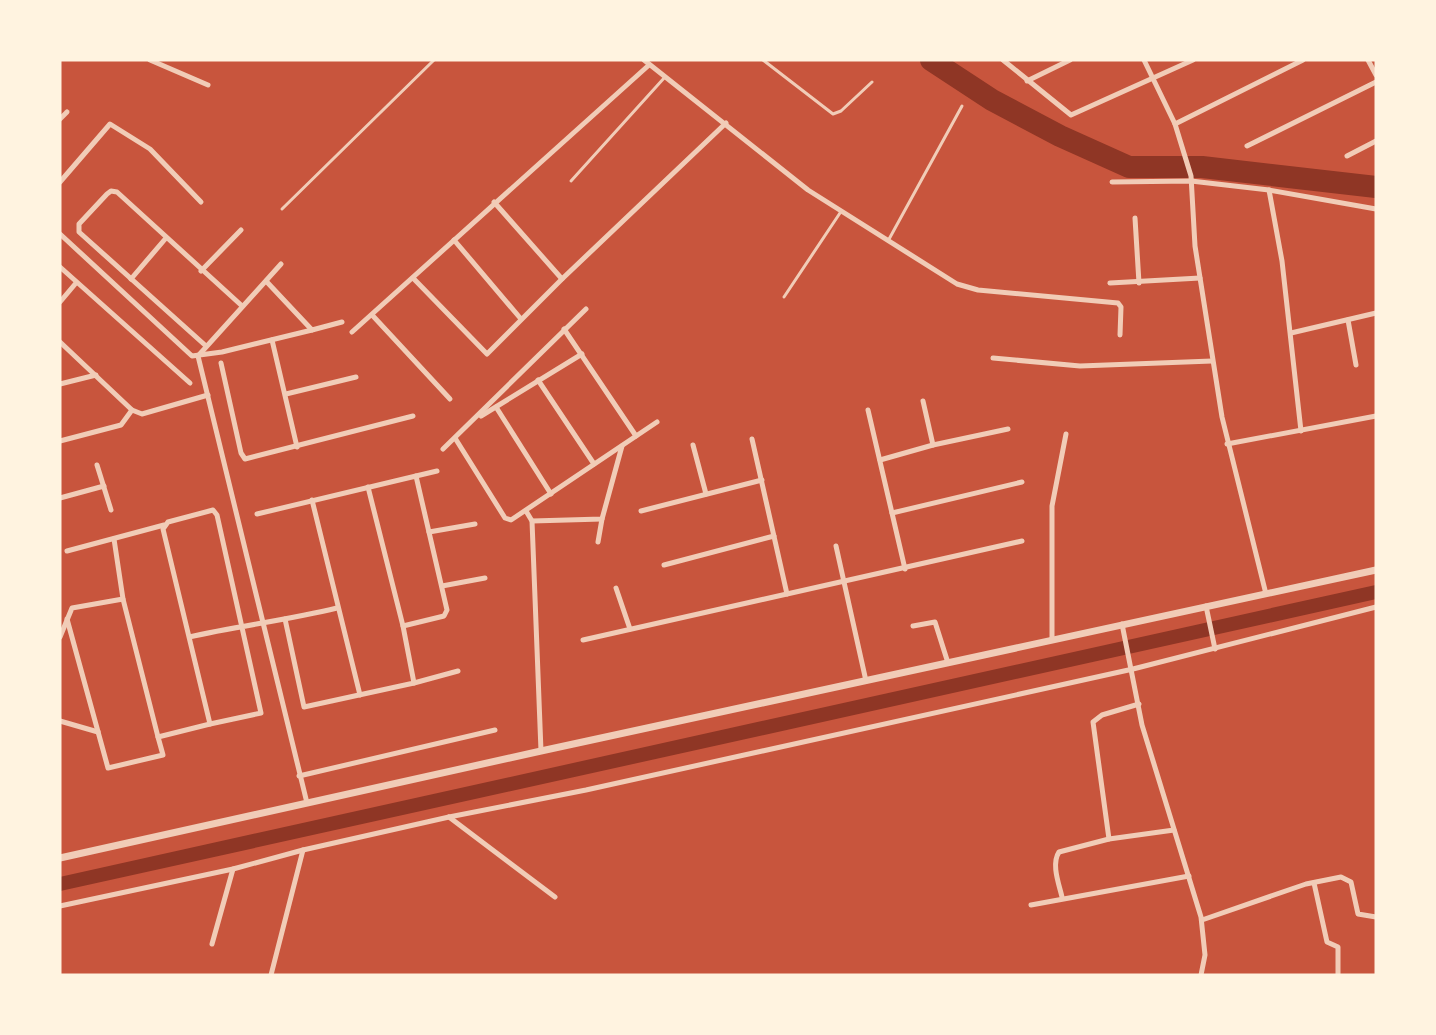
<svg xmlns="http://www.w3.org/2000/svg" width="1436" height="1035" font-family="'Varela Round',sans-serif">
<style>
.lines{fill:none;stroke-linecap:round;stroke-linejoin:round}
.canal{stroke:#8f3625;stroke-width:14}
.river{stroke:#8f3625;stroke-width:22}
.service{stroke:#f1ccb7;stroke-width:3}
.minor{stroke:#f1ccb7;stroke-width:5}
.tertiary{stroke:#f1ccb7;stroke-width:7}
</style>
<rect width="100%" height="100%" fill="#c8553d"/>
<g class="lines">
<polyline class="canal" points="60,884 1376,592"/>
<polyline class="river" points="931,60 992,100 1060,136 1129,167 1202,167 1376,187"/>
<g class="service">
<polyline points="763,60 833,114 841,111 872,82"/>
<polyline points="571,181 665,77"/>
<polyline points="282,209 434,60"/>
<polyline points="888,241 962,106"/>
<polyline points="784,297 840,213"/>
</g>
<g class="minor">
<polyline points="150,60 208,85"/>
<polyline points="644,60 808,190 957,284 978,290 1118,303 1121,307 1120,335"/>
<polyline points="1003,60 1071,115 1193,60"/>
<polyline points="1144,60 1175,124 1191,176 1195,246 1222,417 1266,594"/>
<polyline points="1368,60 1376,75"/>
<polyline points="1027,81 1070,60"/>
<polyline points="60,119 67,112"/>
<polyline points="1175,124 1303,60"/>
<polyline points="1247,146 1376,82"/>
<polyline points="1347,156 1376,141"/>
<polyline points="60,182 110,124 150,149 201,202"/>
<polyline points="1112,182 1191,181 1269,190 1376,209"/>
<polyline points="1269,190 1282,261 1301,431"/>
<polyline points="494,202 562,279"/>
<polyline points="1135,218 1139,283"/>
<polyline points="60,234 192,356 222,352 312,330"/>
<polyline points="454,240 521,319"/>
<polyline points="281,264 198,356 307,803"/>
<polyline points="60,267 190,383"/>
<polyline points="201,271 241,230"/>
<polyline points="413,278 487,354 562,279 726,123"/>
<polyline points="131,279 166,238"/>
<polyline points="266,281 312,330 342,322"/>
<polyline points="1110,283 1200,278"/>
<polyline points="60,302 76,283"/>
<polyline points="373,316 450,399"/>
<polyline points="1348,320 1356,365"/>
<polyline points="564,329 636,436"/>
<polyline points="352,332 649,65"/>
<polyline points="1291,333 1376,313"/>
<polyline points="272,340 297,447"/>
<polyline points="60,342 132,410"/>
<polyline points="206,346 79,232 79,224 107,194 111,191 117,192 241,305"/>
<polyline points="993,358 1080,366 1212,361"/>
<polyline points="221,363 241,453 245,459 413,416"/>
<polyline points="538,380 594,464"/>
<polyline points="60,384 96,375"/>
<polyline points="286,394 356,377"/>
<polyline points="923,401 933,445"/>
<polyline points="496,407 551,494"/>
<polyline points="868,410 905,569"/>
<polyline points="481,416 582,354"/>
<polyline points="455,438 505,518 511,520 657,422"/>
<polyline points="752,439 787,594"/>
<polyline points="60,441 121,425 132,410 142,414 208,395"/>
<polyline points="1227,444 1376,416"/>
<polyline points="693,445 706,494"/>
<polyline points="443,449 586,309"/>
<polyline points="880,460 933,445 1008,429"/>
<polyline points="97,465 111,510"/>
<polyline points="416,476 437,471"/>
<polyline points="60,498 104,486"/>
<polyline points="312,500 360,695"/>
<polyline points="526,511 532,521 541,751"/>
<polyline points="641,511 762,480"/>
<polyline points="892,513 1022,482"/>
<polyline points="257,514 416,476 447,610 444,616 403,626"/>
<polyline points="532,521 602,519 622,446"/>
<polyline points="429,532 475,524"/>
<polyline points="114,539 123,599 158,737 210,724"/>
<polyline points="598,542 602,519"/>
<polyline points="836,546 866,681"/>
<polyline points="67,551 164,525"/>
<polyline points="664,565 774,536"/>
<polyline points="442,586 485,578"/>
<polyline points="616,588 630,629"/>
<polyline points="1206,606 1215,649"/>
<polyline points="67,619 108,768 163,755 158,737"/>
<polyline points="285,619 304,707 414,683 403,626 368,487"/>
<polyline points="1122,624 1142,725 1201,917 1205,955 1201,975"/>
<polyline points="913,626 935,622 948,663"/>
<polyline points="60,637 72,608 123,599"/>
<path d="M189 637 163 529 168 522 213 510 217 515 261 713 210 724 189 637C238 626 288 620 337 608"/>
<polyline points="1052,639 1052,506 1066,434"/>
<polyline points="583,640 1022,541"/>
<polyline points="414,683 458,671"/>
<polyline points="60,721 98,732"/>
<polyline points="299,776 495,730"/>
<polyline points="449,817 555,897"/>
<polyline points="1109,839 1093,722 1102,715 1139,704"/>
<polyline points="1314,883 1327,942 1338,947 1338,975"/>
<path d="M1062 897C1059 884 1051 864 1059 852L1109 839 1174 830"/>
<polyline points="1031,905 1189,876"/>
<polyline points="60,906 233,869 303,850 449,817 586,790 1133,669 1376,607"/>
<polyline points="1202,920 1306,884 1341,877 1351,882 1358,914 1376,917"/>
<polyline points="212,944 233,869"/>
<polyline points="271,975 303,850"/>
</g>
<polyline class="tertiary" points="60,858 541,751 1376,570"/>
</g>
<rect width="1436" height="1035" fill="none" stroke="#fff3e0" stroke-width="123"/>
</svg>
